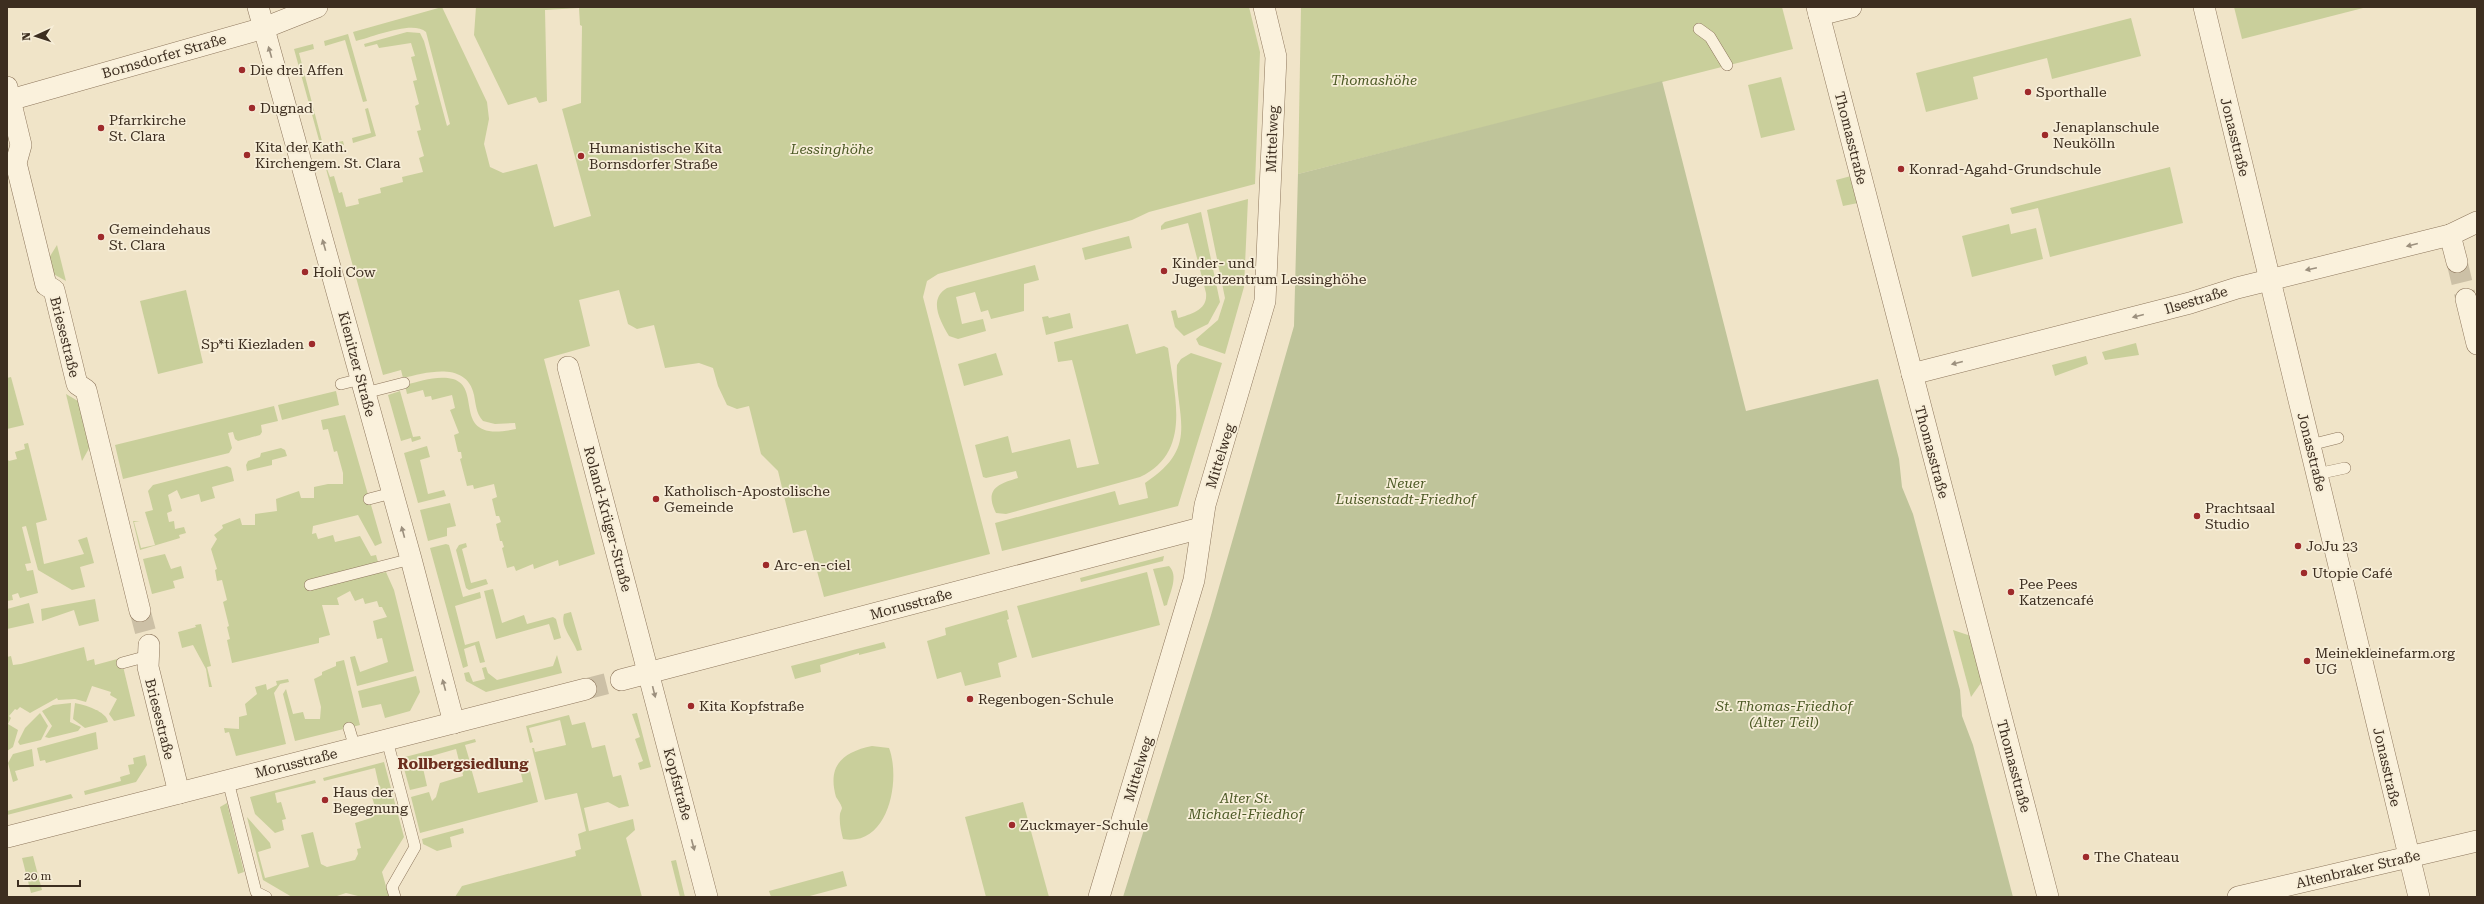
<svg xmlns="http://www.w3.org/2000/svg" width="2484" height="904" font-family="'Roboto Serif',serif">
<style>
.green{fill:#c9cf9b}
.cemetery{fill:#bfc49a}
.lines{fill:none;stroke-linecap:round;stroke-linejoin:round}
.minor-tunnel{stroke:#ccc0a6;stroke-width:21;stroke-dasharray:21 10;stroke-linecap:butt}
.service-casing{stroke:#8d765c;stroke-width:12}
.minor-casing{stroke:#8d765c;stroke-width:22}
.service{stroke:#faf1dc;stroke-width:11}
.minor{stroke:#faf1dc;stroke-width:21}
.oneway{fill:#9c907e}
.poi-dot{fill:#9e2a2b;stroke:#f7eed8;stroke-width:1.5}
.labels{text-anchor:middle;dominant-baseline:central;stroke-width:3.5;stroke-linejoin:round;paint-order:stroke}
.street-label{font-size:14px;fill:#3d2e20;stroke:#f7eed8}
.poi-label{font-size:14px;fill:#3d2e20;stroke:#f7eed8;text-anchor:start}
.park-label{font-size:14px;font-style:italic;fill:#4d5a26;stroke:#f7eed8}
.neighbourhood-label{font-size:15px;font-weight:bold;fill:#6b2e1e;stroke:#f7eed8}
</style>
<rect width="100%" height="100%" fill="#f0e4c8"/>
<g class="green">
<path d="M442 7 487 102 489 119 484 144 490 167 503 173 537 164 554 227 591 216 562 109 581 103 582 26 580 25 579 8 545 10 547 101 539 103 536 97 508 105 474 35 476 7H1249L1260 52 1255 184 1149 212 1132 220 938 274 927 281 923 297 990 554 824 597 806 530 793 533 778 471 761 454 749 406 737 409 727 405 718 386 713 368 699 363 665 368 654 325 637 329 628 324 619 290 579 300 590 346 544 359 595 554 559 566 558 560 534 569 533 564 516 571 514 566 507 568 502 548 504 547 502 541H500L496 524 501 522 499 516H496L492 499 497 497 494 484 474 489 473 485 467 486 460 459 462 458 461 452H458L454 435 459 433 450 410 455 408 452 395 432 400 431 396 425 397 423 390 407 394 405 385C420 381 438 375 453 379 484 388 448 444 516 429L515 423 495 424 483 421C476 413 476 405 474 395 467 361 427 372 403 378L401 370 383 375 323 158 330 177 334 176 339 193 342 192 346 207 359 204 358 199 381 193 380 188 403 182 402 177 423 172 419 158 424 156 417 131 421 130 415 106 419 104 413 81 417 80 411 57 415 56 411 43 379 48 377 44 365 47 364 44 407 32 420 33 424 41 447 126 450 124 426 32C413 20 373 37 356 41L353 32Z"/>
<polygon points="1301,7 1782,7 1793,49 1298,174"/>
<polygon points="2234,7 2367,7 2242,39"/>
<polygon points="2131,18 2141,56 2052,79 2047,58 1973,77 1978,99 1926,112 1916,73"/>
<polygon points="348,34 367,101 363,102 345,40 325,46 324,41"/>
<polygon points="313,44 314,49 299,53 323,145 343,141 344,145 322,151 294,49"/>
<polygon points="1781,77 1795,130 1761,138 1748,85"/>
<polygon points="368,108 376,136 353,143 352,138 371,133 365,109"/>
<polygon points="2170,167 2183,223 2050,257 2038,208 2012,214 2010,208"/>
<polygon points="1851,176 1858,203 1843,206 1836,180"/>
<polygon points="1248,199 1244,287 1225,354 1199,345 1196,339 1218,320 1225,298 1207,210"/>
<path d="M1201 212 1220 302 1208 324 1184 336 1175 327 1171 311 1176 310 1178 318C1191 314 1208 310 1206 293L1188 223 1161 230V226L1165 222Z"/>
<polygon points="2009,224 2011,234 2036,228 2043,259 1972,277 1962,236"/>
<polygon points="1129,236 1132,248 1085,260 1082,248"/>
<polygon points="57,245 66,281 48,271 47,261"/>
<path d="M1035 265 1039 280 1024 284V311L991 319 988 310 981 312 975 292 956 297 962 324 983 319 986 331 958 339 949 336C940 321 928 299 947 288Z"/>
<polygon points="186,290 203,363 158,374 140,301"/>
<polygon points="1070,313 1073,328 1046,335 1042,317 1048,316 1049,318"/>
<path d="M1128 324 1136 354 1164 346 1168 348C1174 394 1193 452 1140 477L1006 514 996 513C984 489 998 484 1018 478L1016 471 986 478 983 477 975 445 1008 436 1012 453 1070 439 1077 468 1099 464 1072 360 1058 362 1054 342Z"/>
<polygon points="2136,343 2139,355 2105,360 2102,352"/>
<polygon points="996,353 1003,375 964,386 958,364"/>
<path d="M1191 353 1222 363 1178 506 1002 551 995 523 1115 491 1119 505 1148 498 1145 483C1202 446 1174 416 1177 365L1181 359Z"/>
<polygon points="2086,356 2088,364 2055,376 2052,365"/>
<polygon points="11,377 24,425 7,429 7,378"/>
<polygon points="336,391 339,405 282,420 278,405"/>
<polygon points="400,391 413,437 420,436 421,439 412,442 411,438 401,441 388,395"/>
<polygon points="66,394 83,404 92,443 82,461"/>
<polygon points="274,406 278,421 261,425 262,432 260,435 238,441 235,439 233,432 228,433 232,448 229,453 123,479 115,445"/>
<polygon points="345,415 382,543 375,546 358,515 313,526 312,534 316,533 318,539 333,535 335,542 360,536 371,556 376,555 381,573 386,572 394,590 414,671 357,686 350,657 355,656 360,672 388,662 382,638 377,639 373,621 387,617 382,607 379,607 377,601 365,604 363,598 355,601 350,591 337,598 339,605 322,605 330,635 319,638 319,643 232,663 227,640 230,639 227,627 229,626 223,602 227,600 222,580 217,581 215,570 217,569 211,549 217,539 214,535 223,528 222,525 240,518 242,525 255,525 255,514 277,511 276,499 299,491 301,498 314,498 314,487 328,484 343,484 343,473 337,451 334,452 328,429 323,430 321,420"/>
<polygon points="28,443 47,520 36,523 44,564 84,554 78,540 87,537 94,563 80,567 85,587 72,590 38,570 26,526 22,527 31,563 25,564 27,571 33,570 38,593 20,598 18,593 12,595 13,600 7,601 7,459 9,461 17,459 15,452 25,449 24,444"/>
<polygon points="427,446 430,457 420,460 428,494 444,490 446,496 418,503 404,453"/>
<polygon points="281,448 285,450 287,456 272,460 272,465 247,471 246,465 248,461 260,457 261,453"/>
<polygon points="227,466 231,468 234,481 212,487 215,498 201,502 199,494 181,499 177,490 168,495 172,511 167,513 169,522 174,521 175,529 184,527 186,533 179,535 180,538 140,550 133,521 140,521 134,522 141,548 155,545 145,512 153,510 148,491 153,485"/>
<polygon points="450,503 456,526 447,528 447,536 428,541 420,510"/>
<polygon points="466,543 467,547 462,549 471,583 486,579 488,584 469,590 466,588 456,550 459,545"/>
<polygon points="446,544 449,545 463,597 480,592 481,598 455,606 465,645 479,641 485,662 480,663 475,645 464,649 468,666 463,668 430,548"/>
<polygon points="165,554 171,569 181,566 184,578 173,581 175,588 152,594 143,559"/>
<polygon points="1164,556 1163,561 1081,582 1080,578"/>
<path d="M1169 566C1179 576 1170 592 1167 605L1164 606 1153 569Z"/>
<polygon points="1147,572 1160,625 1032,658 1017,606"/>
<polygon points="493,589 502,623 524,615 527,624 553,617 556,619 561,638 554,640 549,624 496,639 484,591"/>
<polygon points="95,599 99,621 79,626 74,610 42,621 41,609"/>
<polygon points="29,603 34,623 7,629 7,609"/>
<polygon points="1007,610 1009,619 1007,620 1017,657 998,663 1001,677 965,686 961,672 937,679 927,641 946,635 945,628"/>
<path d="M571 612 582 650 577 651C573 640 560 626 564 614Z"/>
<polygon points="201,624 211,666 207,667 212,687 209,687 206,669 193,645 182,648 178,632 196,627 195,625"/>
<polygon points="1953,630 1971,636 1983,680 1971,697"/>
<polygon points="884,642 886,648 859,655 859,653 820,665 821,672 795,679 791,666"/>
<polygon points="84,647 87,661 94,659 95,665 121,658 135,716 114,721 109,714 117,699 110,695 111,692 92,686 86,702 75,699 58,700 57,698 30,713 20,707 17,710 15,709 9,716 11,718 8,724 18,730 13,747 7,751 7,657 11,656 13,665 21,664"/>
<polygon points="557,655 562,673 486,692 466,681 464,673 469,672 473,682 485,679 482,668 486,667 488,673 497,680 553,666"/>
<polygon points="344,660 360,725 295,741 283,694 286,689 293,714 303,712 305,719 320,719 321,707 314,679 322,675 322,672 336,666 336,662"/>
<polygon points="416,676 420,692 410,711 385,718 381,704 362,708 358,691"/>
<polygon points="288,679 289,682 280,684 274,693 286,744 236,756 229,732 225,733 224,728 239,729 239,717 247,715 245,704 257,694 255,687 266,684 267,690 277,685 276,681"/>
<polygon points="71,703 70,722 81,727 78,731 49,738 45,737 52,726 42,711 53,705"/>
<path d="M75 703C85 705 106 711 108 722L85 728 73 719Z"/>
<polygon points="40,713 48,726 41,740 20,745 18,742 25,728"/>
<polygon points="637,713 651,767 640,770 638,763 643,761 635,739 640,737 632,714"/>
<polygon points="569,715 572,725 585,722 592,748 605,745 613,777 621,775 629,806 619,808 608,802 584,808 589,831 633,819 635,830 626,838 642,897 455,897 462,886 576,856 575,851 581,849 578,834 586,831 577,793 545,800 532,748 534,748 535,752 566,745 560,720 529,728 533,742 530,743 526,726"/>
<polygon points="96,732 98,749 46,763 45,760 40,761 37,748"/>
<polygon points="475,739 476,742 465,745 470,762 460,765 456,749 421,759 427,786 410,790 401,758"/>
<path d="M872 746 889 748C901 779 889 847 843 839 841 831 839 822 840 814 840 813 842 809 842 808 841 804 838 800 836 797 827 765 843 752 872 746Z"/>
<polygon points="32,749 34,766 15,771 18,780 13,782 8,763 13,754"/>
<polygon points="145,755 147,765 136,782 85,795 84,791 121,781 120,777 130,774 128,765 134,764 133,758"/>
<polygon points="527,759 538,802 420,833 411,797 429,792 432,801 436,797 440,783 463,776 462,770 471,768 478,793 523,782 518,761"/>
<polygon points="384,762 404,837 382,872 389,897 362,897 346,893 334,897 292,897 263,880 247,817 270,843 271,848 258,852 265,878 309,867 301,835 313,832 321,864 327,867 355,860 358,854 357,849 361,848 355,823 371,818 370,808 375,807 372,797 381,795 375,768 324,781 323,778"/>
<polygon points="315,780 316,783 275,793 277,803 281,802 286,819 282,820 284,830 275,833 255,814 250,797"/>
<polygon points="71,794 73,798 7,815 7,811"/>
<polygon points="1023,802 1049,897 986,897 965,817"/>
<polygon points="227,803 244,872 238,874 220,807"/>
<polygon points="463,828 464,833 450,837 452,847 437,851 423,844 422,839"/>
<polygon points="33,856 42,890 31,893 22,858"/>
<polygon points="676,860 685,897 680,897 671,861"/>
<polygon points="843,871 847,886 806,897 771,897 769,891"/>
</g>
<polygon class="cemetery" points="1662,81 1746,411 1878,379 1899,459 1902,487 1913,514 1960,690 1962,716 1973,745 2013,897 1123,897 1211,615 1294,326 1298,174"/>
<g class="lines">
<g class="minor-tunnel">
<polyline points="2457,262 2466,299"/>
<polyline points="140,611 149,645"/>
<polyline points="586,689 621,680"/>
</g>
<defs>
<g id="service">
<polyline points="1699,29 1710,37 1727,65"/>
<polyline points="341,384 361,379"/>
<polyline points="365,393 404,383"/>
<polyline points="2310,445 2338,438"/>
<polyline points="2317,474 2345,468"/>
<polyline points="369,499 392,493"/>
<polyline points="310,585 411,559"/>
<polyline points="122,663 148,656"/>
<polyline points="349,728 355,748"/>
<polyline points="387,740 415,847 392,887 395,897"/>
<polyline points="228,781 256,892 266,897"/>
</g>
<g id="minor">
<polyline points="258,7 411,559 454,723"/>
<polyline points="1817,7 2048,897"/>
<polyline points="2204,7 2419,897"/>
<polyline points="1819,15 1851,7"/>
<polyline points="7,87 21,145 16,163 46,285 54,290 77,384 86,390 140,611"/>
<polyline points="10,100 264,28 317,7"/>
<polyline points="2450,235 2457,262"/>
<polyline points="2466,299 2477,344"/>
<polyline points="568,367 707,897"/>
<polyline points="1912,374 2190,303 2237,288 2450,235 2477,222"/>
<polyline points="149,645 148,667 179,793"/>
<polyline points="621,680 1201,528"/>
<polyline points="7,837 586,689"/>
<polyline points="1099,897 1194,580 1205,505 1265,301 1276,57 1264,7"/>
<polyline points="2238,897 2477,841"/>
</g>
</defs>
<use href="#service" class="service-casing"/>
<use href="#minor" class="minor-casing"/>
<use href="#service" class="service"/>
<use href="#minor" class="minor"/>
</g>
<defs><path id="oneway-solid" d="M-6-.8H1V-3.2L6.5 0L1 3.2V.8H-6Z"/></defs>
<g class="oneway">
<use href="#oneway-solid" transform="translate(270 52) rotate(-106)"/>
<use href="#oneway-solid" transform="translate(324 245) rotate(-106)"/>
<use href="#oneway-solid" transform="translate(2412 245) rotate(166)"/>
<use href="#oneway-solid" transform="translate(2311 269) rotate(168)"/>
<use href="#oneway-solid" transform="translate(2138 316) rotate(166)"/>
<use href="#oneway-solid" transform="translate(1957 363) rotate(166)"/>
<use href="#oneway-solid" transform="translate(403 532) rotate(-105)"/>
<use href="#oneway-solid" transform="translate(444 685) rotate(-105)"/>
<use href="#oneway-solid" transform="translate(654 692) rotate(76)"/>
<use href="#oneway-solid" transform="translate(693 845) rotate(75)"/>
</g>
<g class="poi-dot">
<circle cx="242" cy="70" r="4"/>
<circle cx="2028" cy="92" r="4"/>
<circle cx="252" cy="108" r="4"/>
<circle cx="101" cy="128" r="4"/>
<circle cx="2045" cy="135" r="4"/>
<circle cx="247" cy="155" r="4"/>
<circle cx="581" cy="156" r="4"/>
<circle cx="1901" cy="169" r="4"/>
<circle cx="101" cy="237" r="4"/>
<circle cx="1164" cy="271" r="4"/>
<circle cx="305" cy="272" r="4"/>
<circle cx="312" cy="344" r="4"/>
<circle cx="656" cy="499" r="4"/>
<circle cx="2197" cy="516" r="4"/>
<circle cx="2298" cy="546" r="4"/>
<circle cx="766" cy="565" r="4"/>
<circle cx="2304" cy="573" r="4"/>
<circle cx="2011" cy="592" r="4"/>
<circle cx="2307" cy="661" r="4"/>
<circle cx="970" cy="699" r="4"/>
<circle cx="691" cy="706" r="4"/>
<circle cx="325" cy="800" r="4"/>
<circle cx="1012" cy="825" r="4"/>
<circle cx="2086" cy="857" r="4"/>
</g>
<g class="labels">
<g class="street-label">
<text transform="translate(164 56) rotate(-16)">Bornsdorfer Straße</text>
<text transform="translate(2235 137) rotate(76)">Jonasstraße</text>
<text transform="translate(1851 138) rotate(76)">Thomasstraße</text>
<text transform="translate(1272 139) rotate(-88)">Mittelweg</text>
<text transform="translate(2196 300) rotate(-17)">Ilsestraße</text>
<text transform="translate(65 337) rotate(76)">Briesestraße</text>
<text transform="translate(357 364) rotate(75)">Kienitzer Straße</text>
<text transform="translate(1932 452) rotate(75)">Thomasstraße</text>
<text transform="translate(2312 452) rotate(76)">Jonasstraße</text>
<text transform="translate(1220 456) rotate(-73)">Mittelweg</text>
<text transform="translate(608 519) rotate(75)">Roland-Krüger-Straße</text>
<text transform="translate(911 604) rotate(-15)">Morusstraße</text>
<text transform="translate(160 719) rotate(76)">Briesestraße</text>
<text transform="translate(296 763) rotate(-14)">Morusstraße</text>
<text transform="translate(2014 766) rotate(75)">Thomasstraße</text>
<text transform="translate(2387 767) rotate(77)">Jonasstraße</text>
<text transform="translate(1138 769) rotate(-73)">Mittelweg</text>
<text transform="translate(678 784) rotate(75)">Kopfstraße</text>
<text transform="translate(2358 869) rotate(-13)">Altenbraker Straße</text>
</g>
<g class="poi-label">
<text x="250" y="70">Die drei Affen</text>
<text x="2036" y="92">Sporthalle</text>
<text x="260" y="108">Dugnad</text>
<text x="109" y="120">Pfarrkirche<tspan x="109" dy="16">St. Clara</tspan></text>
<text x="2053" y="127">Jenaplanschule<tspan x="2053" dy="16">Neukölln</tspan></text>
<text x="255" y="147">Kita der Kath.<tspan x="255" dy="16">Kirchengem. St. Clara</tspan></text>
<text x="589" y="148">Humanistische Kita<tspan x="589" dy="16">Bornsdorfer Straße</tspan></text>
<text x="1909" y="169">Konrad-Agahd-Grundschule</text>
<text x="109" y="229">Gemeindehaus<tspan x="109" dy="16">St. Clara</tspan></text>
<text x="1172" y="263">Kinder- und<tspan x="1172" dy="16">Jugendzentrum Lessinghöhe</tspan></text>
<text x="313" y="272">Holi Cow</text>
<text x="304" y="344" text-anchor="end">Sp*ti Kiezladen</text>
<text x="664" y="491">Katholisch-Apostolische<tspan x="664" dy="16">Gemeinde</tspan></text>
<text x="2205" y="508">Prachtsaal<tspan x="2205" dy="16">Studio</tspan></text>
<text x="2306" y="546">JoJu 23</text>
<text x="774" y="565">Arc-en-ciel</text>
<text x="2312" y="573">Utopie Café</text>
<text x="2019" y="584">Pee Pees<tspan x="2019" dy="16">Katzencafé</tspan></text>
<text x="2315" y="653">Meinekleinefarm.org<tspan x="2315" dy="16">UG</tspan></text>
<text x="978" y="699">Regenbogen-Schule</text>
<text x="699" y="706">Kita Kopfstraße</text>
<text x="333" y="792">Haus der<tspan x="333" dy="16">Begegnung</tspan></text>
<text x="1020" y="825">Zuckmayer-Schule</text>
<text x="2094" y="857">The Chateau</text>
</g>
<g class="park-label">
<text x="1374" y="80">Thomashöhe</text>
<text x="832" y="149">Lessinghöhe</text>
<text x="1406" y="483">Neuer<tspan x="1406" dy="16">Luisenstadt-Friedhof</tspan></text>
<text x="1784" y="706">St. Thomas-Friedhof<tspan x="1784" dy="16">(Alter Teil)</tspan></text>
<text x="1246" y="798">Alter St.<tspan x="1246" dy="16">Michael-Friedhof</tspan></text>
</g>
<g class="neighbourhood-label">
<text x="463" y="764">Rollbergsiedlung</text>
</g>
</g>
<rect width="2484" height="904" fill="none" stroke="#3d2e20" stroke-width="16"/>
<g transform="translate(36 36) rotate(267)" stroke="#f7eed8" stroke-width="3" paint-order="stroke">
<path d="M0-3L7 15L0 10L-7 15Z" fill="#3d2e20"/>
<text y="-6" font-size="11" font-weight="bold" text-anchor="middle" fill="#3d2e20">N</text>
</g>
<path d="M18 880v6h62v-6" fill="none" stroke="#3d2e20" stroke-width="2"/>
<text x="24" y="880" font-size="12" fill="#3d2e20" stroke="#f7eed8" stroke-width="3" paint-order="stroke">20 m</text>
</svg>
